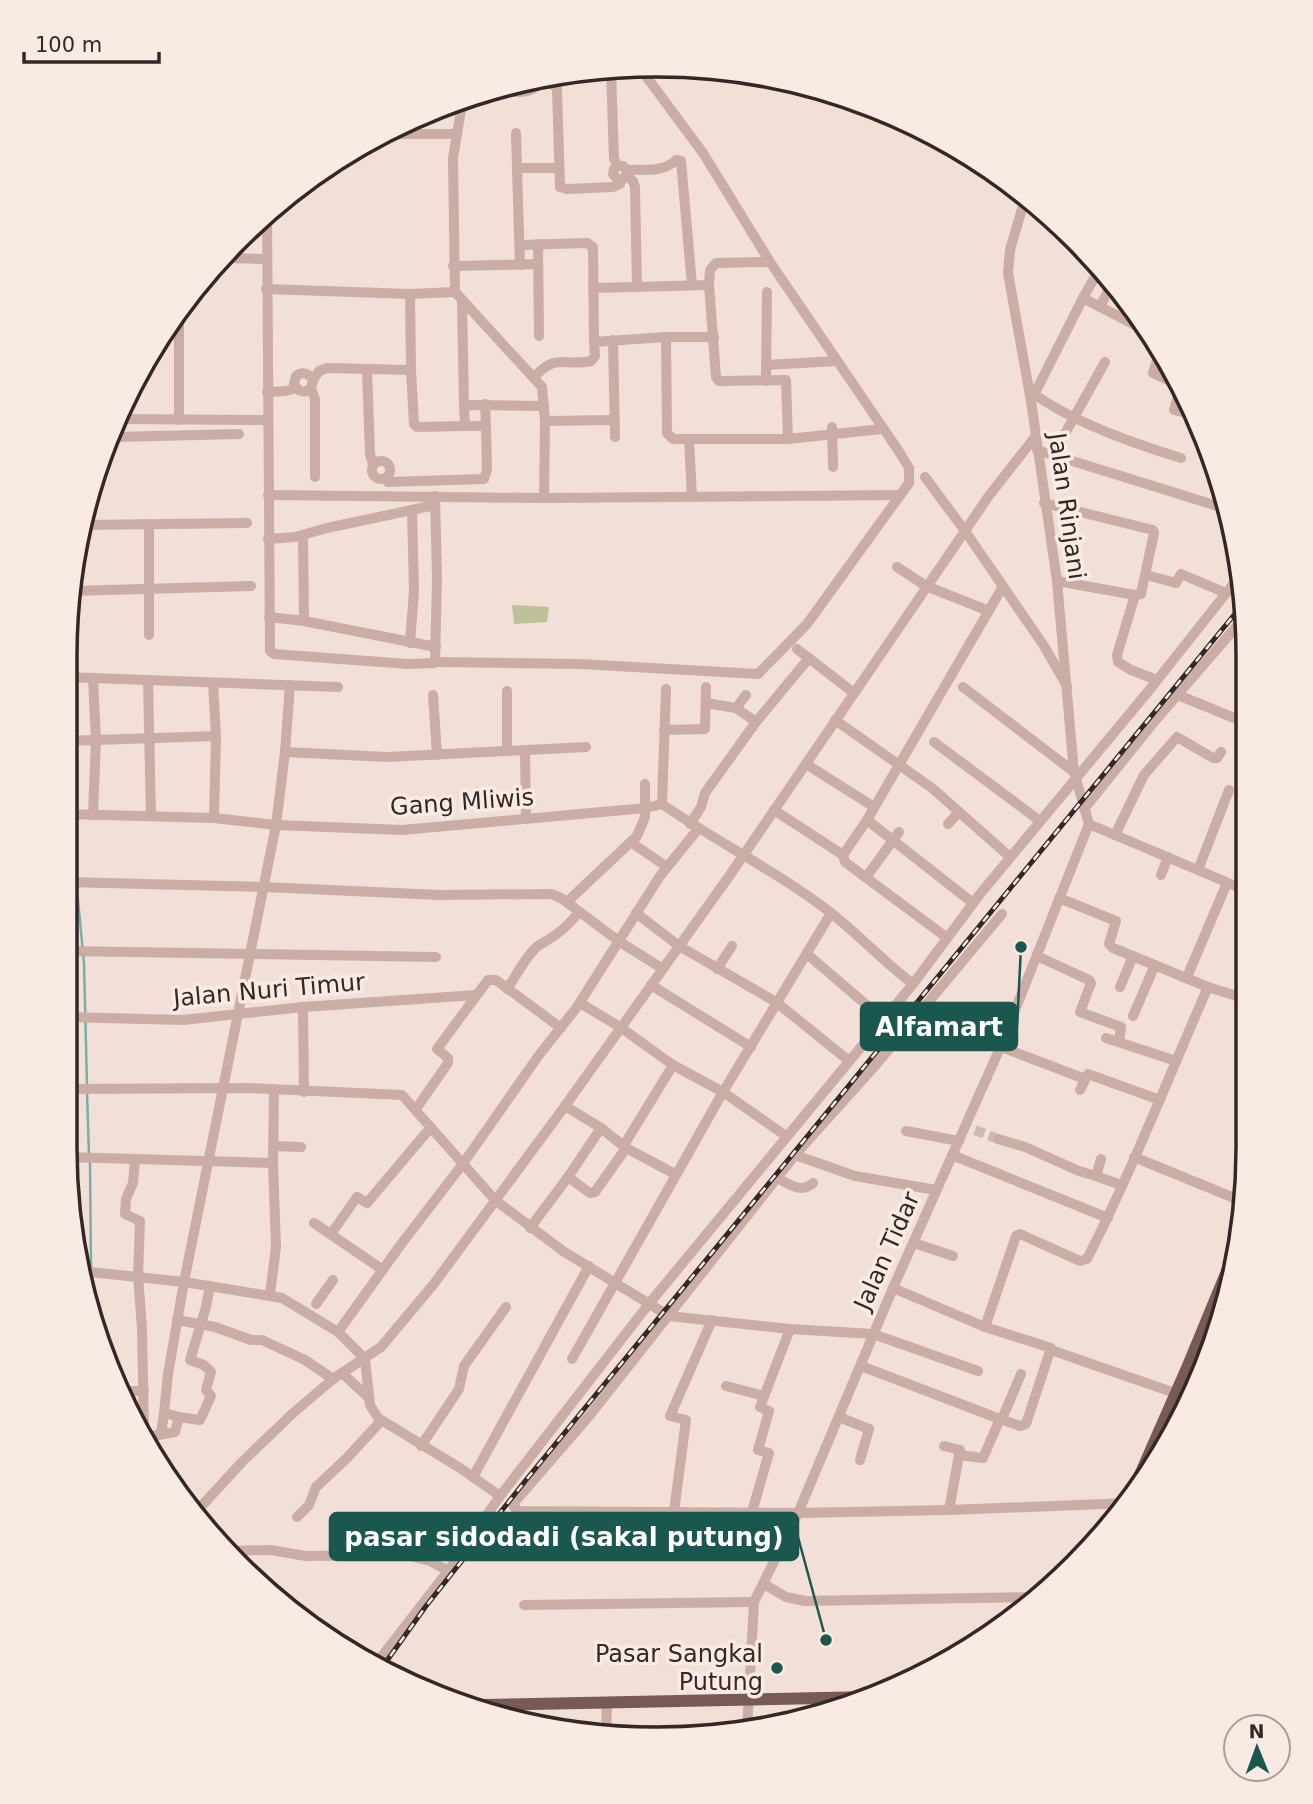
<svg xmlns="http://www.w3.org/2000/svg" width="1313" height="1804" font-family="'DejaVu Sans',sans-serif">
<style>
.green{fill:#bcc198}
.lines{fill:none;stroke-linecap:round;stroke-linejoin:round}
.stream{stroke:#76afa6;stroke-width:2.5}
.minor-tunnel{stroke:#ccbbb4;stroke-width:10;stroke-dasharray:10 5;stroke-linecap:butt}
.minor{stroke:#caada4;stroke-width:10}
.major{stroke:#775a56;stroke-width:12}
.rail-casing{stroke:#352726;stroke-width:5}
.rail{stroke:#f9ebe4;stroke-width:2.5;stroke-dasharray:8;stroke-linecap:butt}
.poi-dot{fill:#1a574e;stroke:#f9ebe4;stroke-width:2.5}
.labels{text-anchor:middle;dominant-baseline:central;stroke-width:7;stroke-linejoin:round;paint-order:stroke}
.street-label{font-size:24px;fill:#352726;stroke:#f9ebe4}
.poi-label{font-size:24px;fill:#352726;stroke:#f9ebe4;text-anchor:end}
.rim{fill:none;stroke:#352726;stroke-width:3.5}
.leader{fill:none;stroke:#1a574e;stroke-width:2.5}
.callout-dot{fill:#1a574e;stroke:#f9ebe4;stroke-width:2.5}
.callout{fill:#1a574e;stroke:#1a574e;stroke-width:2.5}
.callout-label{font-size:26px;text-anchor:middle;font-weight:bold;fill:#fff}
</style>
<rect width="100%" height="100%" fill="#f2e0d8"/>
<polygon class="green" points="512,605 549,607 547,622 514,624"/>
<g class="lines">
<g class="stream">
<polyline points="75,840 77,870"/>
<polyline points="77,890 84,963 87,1086"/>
<polyline points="87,1092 89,1156"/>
<polyline points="90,1162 91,1267"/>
<polyline points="91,1274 98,1329"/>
</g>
<polyline class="minor-tunnel" points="975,1130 998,1139"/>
<g class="minor">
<polyline points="611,70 614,159 618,166 623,166 627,170 626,176 622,179 617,179 613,174 614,169 618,166"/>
<polyline points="573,71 642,70"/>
<polyline points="547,77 557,89 560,187 567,189 613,187 620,184 622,179"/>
<path d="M494 90C516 92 531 97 545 78"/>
<polyline points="516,133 517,168"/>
<polyline points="383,134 456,134"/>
<path d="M627 170C644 169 663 173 676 160L681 161 692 285"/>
<polyline points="626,176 633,181 635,187 637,287"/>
<polyline points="1026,195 1010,250 1008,273 1031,401 1057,581 1074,772 1089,824"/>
<polyline points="267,211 270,651 274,654 408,664 435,663 437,579 435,496"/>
<polyline points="538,244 539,336"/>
<polyline points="520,245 587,243 593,247 594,342"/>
<polyline points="228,258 266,259"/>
<polyline points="520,265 517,168 558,168"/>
<polyline points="453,266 538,264"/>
<polyline points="709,285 716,377 719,381 723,381 786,380 788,439"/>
<polyline points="593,288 709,285 710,270 716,263 770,262"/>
<polyline points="266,289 410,294 455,292 542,387 545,421 544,498"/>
<polyline points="455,292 453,158 463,98"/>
<polyline points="410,294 411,370"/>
<polyline points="1083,298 1139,327"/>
<polyline points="462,301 464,405"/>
<polyline points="1100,307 1112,283"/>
<polyline points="179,318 179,420"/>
<polyline points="666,337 714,337"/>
<polyline points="613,340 615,437"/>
<polyline points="1158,357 1153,373 1174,383"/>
<polyline points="766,365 837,361"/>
<polyline points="367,371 370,454 373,464"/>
<path d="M534 377C558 352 563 367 591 361L595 356 594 342 666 337 667 433 673 439H689"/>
<polyline points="313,380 319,371 327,368 411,370 414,424 417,427 465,426 464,405 544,406"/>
<polyline points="766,381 767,292"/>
<path d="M311 388C304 394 298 392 294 384L296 376C302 371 309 373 313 380L311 388 315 399V477"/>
<polyline points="267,392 286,391 296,388"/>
<polyline points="1179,392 1174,410 1194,415"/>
<path d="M1034 394C1074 423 1135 444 1181 458"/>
<polyline points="1032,399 1083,298 1101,266"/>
<polyline points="122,419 268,420"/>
<polyline points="545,421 614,420"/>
<polyline points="465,426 486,426 485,404"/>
<polyline points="832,427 833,467"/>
<polyline points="115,437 239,434"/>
<polyline points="1037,450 1224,508"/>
<polyline points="1053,455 1105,362"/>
<circle cx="381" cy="470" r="9"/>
<polyline points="925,477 965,531 988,497 1035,437"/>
<polyline points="388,482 484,479 487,470 486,426"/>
<polyline points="268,495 544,498 900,495"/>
<polyline points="692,497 689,439 788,439 882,429"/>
<polyline points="1044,503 1153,530 1154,533 1141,594 1135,595 1057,581"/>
<polyline points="82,525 247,523"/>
<polyline points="303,535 304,621 436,647"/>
<polyline points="268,539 295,537 327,528 435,505"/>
<polyline points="897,567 926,586 989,611"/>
<polyline points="1146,575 1176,583 1181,574 1226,593"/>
<polyline points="71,591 251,586"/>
<polyline points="1135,595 1117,655 1118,662 1131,670 1157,680"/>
<polyline points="269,617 304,621"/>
<polyline points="149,635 149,524"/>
<polyline points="410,643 414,591 412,510"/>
<polyline points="797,649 854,693"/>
<polyline points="436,662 580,664 758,674 807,624 909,483 909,468 898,450 770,262 703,153 640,68"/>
<polyline points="65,677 338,687"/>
<polyline points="93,678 96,740 93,815"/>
<polyline points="148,681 151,816"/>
<polyline points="213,683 216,736 214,818"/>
<polyline points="963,687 1074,772"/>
<polyline points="507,691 507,751"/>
<polyline points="433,695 437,755"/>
<polyline points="1178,695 1244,722"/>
<polyline points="706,703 736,708 746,695"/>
<polyline points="736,708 756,722"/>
<polyline points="835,720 932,788 1010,857"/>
<polyline points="664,730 705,729 706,687"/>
<polyline points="65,741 216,736"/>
<polyline points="934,742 1040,821"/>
<polyline points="525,750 526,818"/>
<polyline points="285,752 387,757 586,747"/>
<polyline points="806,764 874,807"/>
<polyline points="662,804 666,689"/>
<polyline points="1084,809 1154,722 1243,619"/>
<polyline points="774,810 843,855 845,862 946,937"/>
<path d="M65 814 214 818 276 825 402 830 646 808 662 804C717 842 778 872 831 913 859 935 884 962 913 984"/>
<polyline points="867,820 973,903"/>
<polyline points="690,824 701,807 705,793 756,722 809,658"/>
<polyline points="948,824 959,812"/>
<polyline points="1089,824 1245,890"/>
<polyline points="1115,835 1144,775 1177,737 1213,758 1217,758 1221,752"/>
<polyline points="632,843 667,867"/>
<polyline points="843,855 867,820 1002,588"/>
<polyline points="1198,870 1229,790"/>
<polyline points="1161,875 1168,857"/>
<polyline points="867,876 899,832"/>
<polyline points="65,882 264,887 440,895 551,894 561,898 620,942 663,969"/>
<polyline points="1059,898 1116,921 1109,944 1113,948 1208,987 1246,999"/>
<polyline points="567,902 637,836 645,817 645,784"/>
<polyline points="636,913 679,946 776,1002 848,1060"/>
<polyline points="1002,914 874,1067 795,1155 590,1415 513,1504 514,1507 519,1511 798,1513 949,1510 1129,1503"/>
<polyline points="65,951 436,957"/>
<polyline points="807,954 883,1019"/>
<polyline points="1037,956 1089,980 1091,983 1080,1012 1121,1027 1119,1041"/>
<polyline points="717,969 732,946"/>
<polyline points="1187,977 1227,883"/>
<polyline points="651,985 751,1047"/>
<polyline points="1120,987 1133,956"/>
<path d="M507 989C515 978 529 950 541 944 557 935 567 927 579 912"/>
<polyline points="580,1003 620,1027 673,1065 723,1092 786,1136"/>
<polyline points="303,1007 304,1092"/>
<polyline points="917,1015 1085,1079"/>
<polyline points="1133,1016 1155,965"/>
<polyline points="65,1017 183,1020 303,1007 476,995"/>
<polyline points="1106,1038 1176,1061"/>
<polyline points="65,1089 250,1088 402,1095 495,1200 563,1251 669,1316 790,1329 873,1334 978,1371"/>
<polyline points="1080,1090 1088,1074 1160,1100"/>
<polyline points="565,1106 601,1128 626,1148 675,1174"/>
<polyline points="416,1109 448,1063 448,1058 437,1049 488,980 496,980 561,1028"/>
<polyline points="906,1131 959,1141"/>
<polyline points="998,1139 1025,1147 1079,1171 1096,1176"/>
<polyline points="624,1145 673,1065"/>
<polyline points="273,1146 301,1147"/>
<polyline points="795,1155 855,1176 936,1190"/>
<polyline points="952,1155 1108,1218"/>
<polyline points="66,1157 273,1163 274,1089"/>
<polyline points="1134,1157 1244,1202"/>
<polyline points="135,1159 133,1183 126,1199 125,1214 140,1221 138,1276 142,1328 144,1430"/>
<polyline points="1101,1159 1096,1176 1121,1185"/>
<polyline points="568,1177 590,1193 595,1192 626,1148"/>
<path d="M777 1178C789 1184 802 1194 813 1183"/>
<polyline points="314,1223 383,1270"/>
<polyline points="530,1228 568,1177 601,1128"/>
<polyline points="331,1234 357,1197 367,1203 431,1127"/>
<polyline points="914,1243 953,1256"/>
<polyline points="81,1271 184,1282 276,825 285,752 290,685"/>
<polyline points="893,1288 985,1327 1051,1348 1026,1424 1020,1426 1000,1419"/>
<polyline points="270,1294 276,1247 273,1163"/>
<polyline points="316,1304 333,1280"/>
<polyline points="177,1320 215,1327 251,1340 262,1340 305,1360 333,1379"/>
<path d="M985 1327 1016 1236 1020 1234 1080 1261 1087 1259C1132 1171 1168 1078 1208 987"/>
<polyline points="338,1332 365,1359 370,1405 378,1418 460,1468 500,1496"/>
<polyline points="1051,1350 1175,1393"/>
<polyline points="572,1359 723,1092 831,913"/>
<polyline points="861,1366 1000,1419 983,1458 959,1455 949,1510"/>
<polyline points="342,1373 369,1398"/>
<polyline points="726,1386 764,1396"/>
<polyline points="126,1391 144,1391"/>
<polyline points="179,1417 200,1420 211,1396 206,1390 211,1372 204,1365 190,1360 206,1307 210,1286"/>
<polyline points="839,1417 869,1429 860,1460"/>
<polyline points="1002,1419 1021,1374"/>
<polyline points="161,1434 164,1413"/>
<polyline points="147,1437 175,1432 179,1417 164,1413 168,1374 184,1282 282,1298 338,1332 402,1243 462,1165 539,1055 577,1007 660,876 698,829"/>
<polyline points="421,1446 459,1389 464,1366 506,1307"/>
<polyline points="944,1446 960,1450 959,1455"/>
<polyline points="473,1477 589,1266"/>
<polyline points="196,1512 243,1461 292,1414 333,1379 381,1347 433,1285 565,1106 730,875 965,531 1044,646 1067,686"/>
<polyline points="674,1512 686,1420 670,1416 712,1320"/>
<polyline points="752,1512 769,1453 758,1450 769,1411 760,1407 790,1329"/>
<polyline points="297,1517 309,1505 316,1487 347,1458 381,1421"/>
<polyline points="230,1551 270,1550 306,1556 406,1555 430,1561 448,1571"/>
<polyline points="764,1584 786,1597 805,1601 1039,1597"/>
<polyline points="524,1605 754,1602"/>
<polyline points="375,1665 448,1571 500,1496 648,1305 913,984 980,894 1151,688 1242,573"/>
<polyline points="829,1698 829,1709"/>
<polyline points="747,1731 754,1602 798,1513 893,1288 1000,1048 1089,824"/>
<polyline points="606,1734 607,1702"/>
</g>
<g class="major">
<polyline points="1173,1433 1201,1374"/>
<polyline points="1125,1509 1187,1368 1237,1247"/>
<polyline points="484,1705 871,1697"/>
</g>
<defs>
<polyline id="rail" points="381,1669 426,1606 526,1480 1243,604"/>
</defs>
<use href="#rail" class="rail-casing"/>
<use href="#rail" class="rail"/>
</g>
<circle class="poi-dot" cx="777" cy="1668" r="7"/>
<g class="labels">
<g class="street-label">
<text transform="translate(1067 506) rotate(82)">Jalan Rinjani</text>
<text transform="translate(462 802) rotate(-4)">Gang Mliwis</text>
<text transform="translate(269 990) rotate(-5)">Jalan Nuri Timur</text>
<text transform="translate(887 1251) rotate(-66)">Jalan Tidar</text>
</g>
<g class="poi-label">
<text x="763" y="1654">Pasar Sangkal<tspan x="763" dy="28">Putung</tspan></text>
</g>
</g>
<path d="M0 0H1313V1804H0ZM656 77H657A579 579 0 0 1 1236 656V1148A579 579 0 0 1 657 1727H656A579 579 0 0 1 77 1148V656A579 579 0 0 1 656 77Z" fill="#f9ebe4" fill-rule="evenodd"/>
<path class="rim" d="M656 77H657A579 579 0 0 1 1236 656V1148A579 579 0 0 1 657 1727H656A579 579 0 0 1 77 1148V656A579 579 0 0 1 656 77Z"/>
<path class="leader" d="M1021 947L1017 1027M826 1640L798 1537"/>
<g class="callout-dot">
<circle cx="1021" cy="947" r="7"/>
<circle cx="826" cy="1640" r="7"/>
</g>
<g class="callout">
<rect x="861" y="1003" width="156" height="47" rx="7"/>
<rect x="330" y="1513" width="468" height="47" rx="7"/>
</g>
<g class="callout-label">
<text x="939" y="1036">Alfamart</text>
<text x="564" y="1546">pasar sidodadi (sakal putung)</text>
</g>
<g transform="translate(1257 1748) rotate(359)"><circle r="33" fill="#f9ebe4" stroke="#ab9d98" stroke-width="2"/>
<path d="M0-5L12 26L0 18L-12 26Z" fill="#1a574e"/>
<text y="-10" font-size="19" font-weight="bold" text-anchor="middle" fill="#352726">N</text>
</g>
<path d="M24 52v10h135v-10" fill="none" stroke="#352726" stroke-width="3.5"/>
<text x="35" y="52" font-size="21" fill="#352726" stroke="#f9ebe4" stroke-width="5" paint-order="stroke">100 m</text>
</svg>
